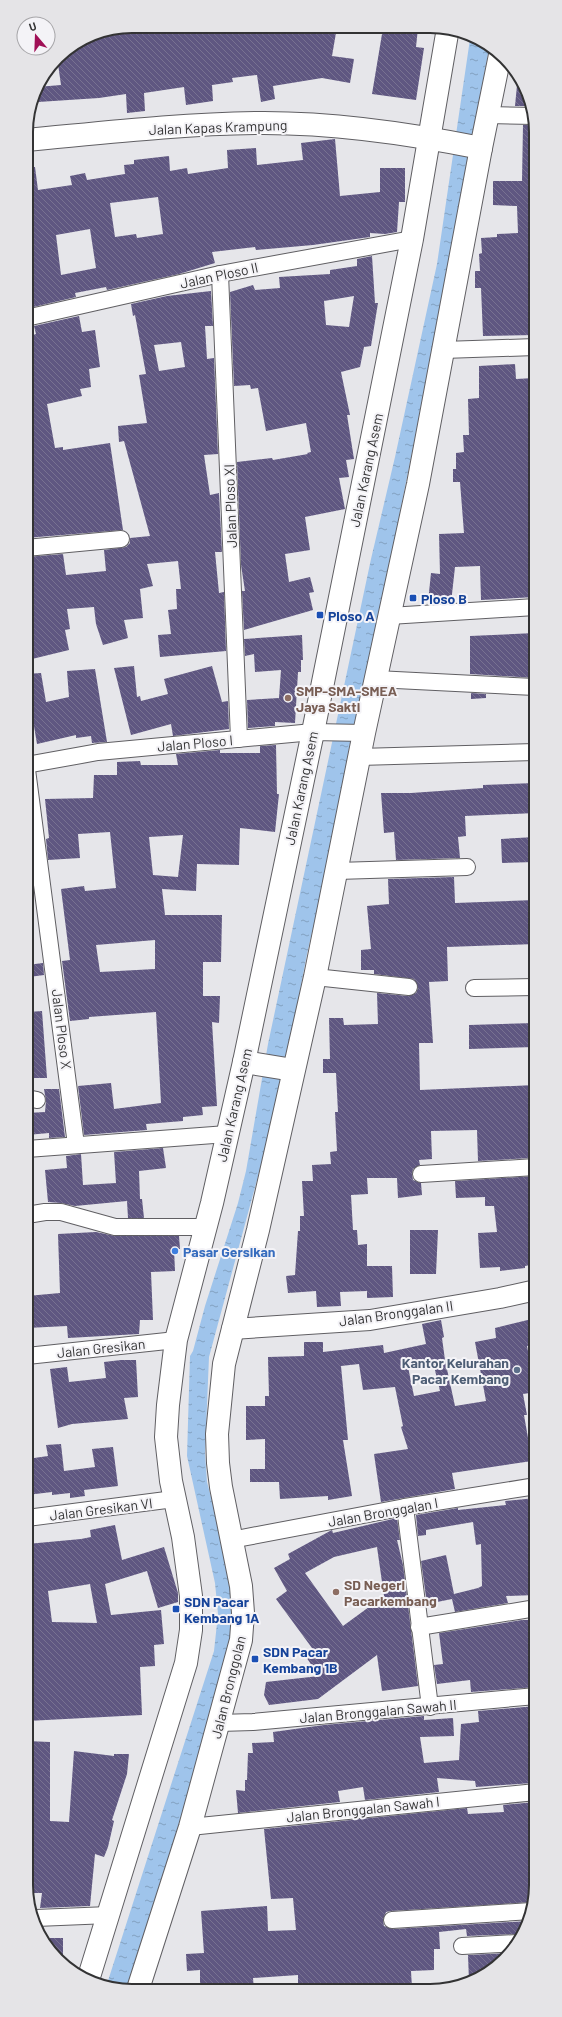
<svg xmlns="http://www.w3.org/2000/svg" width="562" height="2017" font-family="Barlow,sans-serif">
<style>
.water{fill:url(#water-ripples)}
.building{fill:url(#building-back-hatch);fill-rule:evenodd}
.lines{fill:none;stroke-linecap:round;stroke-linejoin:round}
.minor-casing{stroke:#605f63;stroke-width:18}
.tertiary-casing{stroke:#605f63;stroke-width:22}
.primary-casing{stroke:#605f63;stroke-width:24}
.minor{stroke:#fff;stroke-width:16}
.tertiary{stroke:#fff;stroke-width:20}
.primary{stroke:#fff;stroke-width:22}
.transit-dot{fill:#1a4fb4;stroke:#f4f3f7;stroke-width:1.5}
.education-dot{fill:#8d6e63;stroke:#f4f3f7;stroke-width:1.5}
.shop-dot{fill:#3f7fe0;stroke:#f4f3f7;stroke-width:1.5}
.service-dot{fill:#5c6f8a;stroke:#f4f3f7;stroke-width:1.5}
.labels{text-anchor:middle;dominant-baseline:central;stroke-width:4;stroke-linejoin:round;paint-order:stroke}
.street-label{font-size:14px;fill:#333334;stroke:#f4f3f7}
.transit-label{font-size:14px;font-weight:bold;fill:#164399;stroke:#f4f3f7;text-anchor:start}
.education-label{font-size:14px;font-weight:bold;fill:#785e54;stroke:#f4f3f7;text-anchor:start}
.shop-label{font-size:14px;font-weight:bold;fill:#366cbe;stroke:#f4f3f7;text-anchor:start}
.service-label{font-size:14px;font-weight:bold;fill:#4e5e75;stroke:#f4f3f7;text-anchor:end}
.rim{fill:none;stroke:#333334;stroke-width:2}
</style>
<defs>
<pattern id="water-ripples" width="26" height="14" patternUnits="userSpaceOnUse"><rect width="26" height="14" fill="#9fc4eb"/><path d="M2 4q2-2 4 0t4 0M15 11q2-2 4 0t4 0" fill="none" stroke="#82a0bf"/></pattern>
<pattern id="building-back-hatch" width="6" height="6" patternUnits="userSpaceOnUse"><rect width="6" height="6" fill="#5f5781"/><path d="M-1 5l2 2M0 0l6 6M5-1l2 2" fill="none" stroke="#787291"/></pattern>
</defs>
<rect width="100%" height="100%" fill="#e6e6ea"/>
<polygon class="water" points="470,39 489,49 414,442 368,672 349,747 342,802 307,954 280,1095 209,1357 205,1453 207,1482 226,1553 236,1619 187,1799 126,1989 106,1987 214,1651 218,1614 215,1583 187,1456 190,1356 193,1351 205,1306 238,1203 246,1171 268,1044 371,559 395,457 437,264"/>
<g class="building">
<polygon points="148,26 337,27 332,56 354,59 350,83 322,78 273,86 275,99 261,102 257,75 232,78 233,82 212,85 213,101 186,105 184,87 144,93 145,111 127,113 126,94 99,98 38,102 37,87 61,85 57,57 92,34 110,30 148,30"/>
<polygon points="383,28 418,28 416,47 424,48 416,100 372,94"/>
<polygon points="518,75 525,85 532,106 515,106"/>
<polygon points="523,125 535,125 535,232 532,232 533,248 530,248 530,291 532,306 535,306 535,335 483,336 481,288 475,288 475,271 480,271 479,254 482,253 481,238 497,237 497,234 518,233 517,206 493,205 493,181 522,181"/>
<path d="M335 139 340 196 380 192V168H405V202H399L397 232 385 234 370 233V237L313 245 256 250 255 247 212 252 215 263 179 274 107 290 106 287 75 293 76 297 29 308 26 297 34 296 31 279H34L29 241H26V167H35L38 190 72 185 70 176 85 173 87 180 125 174 124 165 134 164V160L169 156 170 171 187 168 188 174 228 168 227 150 256 148 257 165 303 160 301 143ZM158 197 163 234 137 238 136 234 115 237 110 203ZM90 229 96 268 61 275 56 235Z"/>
<path d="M372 256 375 303H378L371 346 364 347 360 367 341 372 350 415H347L354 459 346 460 349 477 339 478 345 509 305 517 310 550 285 554 289 582 310 577 314 592 309 593 313 610 244 630 242 591H245L241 565 237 462 272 458 273 460 308 454 307 453 311 452 306 423 266 431 258 388 251 389 250 385 234 386 230 292 253 285 255 290 280 288 279 277 330 274V270L357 266V259ZM354 296 349 327 326 325 324 301Z"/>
<path d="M211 291 213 326H205L207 359 214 358 218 454 204 455 210 495 219 493 222 552H215L219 593 224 592 226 651 160 657 158 635 171 634 168 610 177 609 176 589H181L178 561 147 564 153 586 140 589 143 618 124 620 128 638 103 645 96 624 94 607 67 609 70 629 65 630 69 650 32 659 28 641 34 640 30 614 26 615V557L63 554 66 575 106 571 104 550 126 547 130 543V538L150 536 124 441 119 442 118 426 147 423 139 375 146 374 135 315 133 316 131 304 167 296ZM181 342 185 367 159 371 154 345Z"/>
<polygon points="79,316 82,332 95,330 100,367 89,369 91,387 80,389 82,396 47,404 55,448 63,447 63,450 110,443 123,530 26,538 26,378 33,377 26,355 26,337 36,334 34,326"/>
<polygon points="515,364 516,379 534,378 535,505 529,506 531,538 535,538 535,597 481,600 480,566 455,567 451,603 428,602 431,573 440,574 439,534 464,533 460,482 453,482 453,469 456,469 456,453 464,452 463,435 469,435 468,399 479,398 479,366"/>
<polygon points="535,633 535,678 470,674 470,636"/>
<polygon points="302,635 303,660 301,660 301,672 298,672 295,723 275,722 275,726 248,728 247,700 279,698 281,670 255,672 254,654 245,656 244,639"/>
<polygon points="134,666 137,697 140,696 141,701 168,694 164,679 212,666 222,702 228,701 229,729 173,736 171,724 131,735 114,668"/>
<polygon points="95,669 107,742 92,743 91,736 76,738 76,735 37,744 31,708 29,708 26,693 26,674 41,673 46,702 69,697 67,671"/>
<polygon points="471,693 486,694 486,698 471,699"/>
<path d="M276 745 277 794H279L275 832 240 828 239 865 197 864 196 891 162 889 165 915H222L221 962H203V996H220L219 1023 212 1022 217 1106 202 1107 203 1115 183 1117V1121L146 1124 147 1130 84 1135 78 1086 111 1083 114 1109 161 1103 156 1012 89 1017V1019L70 1021 62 961 70 960 61 889 84 886 85 891 116 888 110 832 78 834 80 858 48 860 46 839 49 838 45 799 93 798 94 775H117V762L140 761 141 765H178L176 754 220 750V753H260V746ZM183 835 178 877 153 875 149 837ZM155 940V969L100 972 96 945Z"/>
<polygon points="535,783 535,813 465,816 466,836 458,837 460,858 396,860 394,832 384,833 381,793 411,793 483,788 483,785"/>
<polygon points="535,837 535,862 502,863 501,839"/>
<polygon points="454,877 455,903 535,900 535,944 447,947 448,981 429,982 433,1043 419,1043 420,1090 535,1085 535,1100 530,1100 532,1158 478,1161 477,1130 431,1131 432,1159 419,1160 420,1165 413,1169 412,1174 413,1180 421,1183 422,1195 398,1198 397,1178 367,1178 368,1194 351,1195 353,1230 357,1230 358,1245 367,1244 367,1266 392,1266 393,1297 367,1298 367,1291 340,1292 341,1306 317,1307 316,1291 288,1293 286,1276 295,1275 298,1231 300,1231 300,1216 304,1216 302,1181 313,1181 312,1165 331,1164 330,1152 337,1151 335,1112 338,1112 336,1073 323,1073 323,1059 330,1059 329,1018 343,1018 344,1025 378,1024 377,993 408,996 416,993 418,988 414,979 374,974 374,970 361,970 361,950 371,949 367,906 389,904 388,879"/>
<polygon points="43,963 44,975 29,977 27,965"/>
<polygon points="42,1011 47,1078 27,1078 27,1035 31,1034 29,1012"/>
<polygon points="535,1023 535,1047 469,1049 469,1025"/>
<polygon points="44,1089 59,1089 65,1137 49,1138 49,1133 27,1135 27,1113 45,1112 46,1101"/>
<polygon points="163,1148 166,1168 139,1171 140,1199 142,1199 144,1218 128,1218 127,1201 75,1206 61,1203 48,1202 45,1170 67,1168 66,1156 81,1154 83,1185 116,1183 114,1152"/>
<polygon points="535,1176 536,1264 525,1266 525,1268 500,1271 500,1267 480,1268 478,1233 497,1232 494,1206 485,1206 485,1197 456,1198 455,1181"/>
<polygon points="410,1230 438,1230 436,1274 410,1274"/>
<polygon points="96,1232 115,1236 179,1236 180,1249 174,1249 175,1271 151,1272 153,1320 140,1320 139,1334 68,1338 67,1326 27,1328 27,1296 60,1293 58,1234"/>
<path d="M536 1318V1344L527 1346 536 1392 523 1394 527 1415H524L532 1461 452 1473 455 1489 381 1502 374 1454 408 1449 401 1427 403 1426 395 1387 363 1390 359 1364 341 1366 348 1440H343L352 1496 328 1500V1496L280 1499 279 1482H250V1469H265V1439L246 1440V1406H265V1396H269L268 1357 304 1356V1342H323V1352L383 1345 384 1353 426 1344 422 1324 441 1320 444 1337 442 1338 445 1360 455 1406 486 1401 475 1342 496 1338 495 1328ZM433 1362 440 1391 414 1396 408 1367Z"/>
<polygon points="121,1360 136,1360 138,1397 124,1398 128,1419 72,1424 58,1428 50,1369 67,1367 69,1382 106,1378 104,1362"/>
<polygon points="61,1444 64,1471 95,1467 92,1449 113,1447 118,1486 84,1490 85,1496 70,1498 70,1493 52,1495 52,1492 27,1495 27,1459 48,1456 46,1445"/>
<polygon points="536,1498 536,1595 506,1596 508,1603 455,1612 452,1599 427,1604 421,1561 446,1555 454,1594 478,1588 482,1586 481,1544 476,1545 473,1522 426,1530 426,1535 418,1536 416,1515 458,1508 458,1510 506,1505 505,1501"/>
<path d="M397 1518 400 1540H397L403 1565 418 1686 382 1691 377 1655 318 1699 269 1705 264 1695 266 1682 319 1676 304 1654 312 1648 276 1599 287 1591 274 1568 290 1559 288 1554 330 1531 332 1530 333 1533ZM377 1547 384 1596 343 1626 305 1573 334 1557Z"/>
<path d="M115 1525 122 1560 164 1547 178 1593V1602L158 1608 147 1571 105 1584 111 1615 161 1610 164 1644 154 1645 155 1666 140 1667 142 1715 27 1721V1586H29L27 1573V1544L81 1539 91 1537 90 1530ZM90 1584 97 1623 52 1622 48 1591Z"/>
<polygon points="522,1620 536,1620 536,1687 471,1692 470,1680 437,1684 434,1665 443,1664 439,1633"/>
<polygon points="536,1706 536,1732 529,1732 532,1783 476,1787 475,1781 437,1778 439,1792 365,1800 363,1787 338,1791 340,1802 238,1813 236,1790 245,1791 245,1780 247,1780 248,1753 253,1753 252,1743 274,1742 273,1732 324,1725 424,1716 424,1720 453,1718 454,1736 420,1737 424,1763 459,1760 461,1724 479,1722 478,1711"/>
<polygon points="27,1741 50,1742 50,1821 69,1822 74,1751 114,1756 114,1754 129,1754 127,1774 112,1820 114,1821 108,1847 104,1857 95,1854 90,1906 40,1908 42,1893 27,1893 27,1814 31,1814 30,1774 29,1758 27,1758"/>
<polygon points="536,1802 536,1892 533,1902 391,1911 386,1912 383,1920 384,1926 393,1929 529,1921 522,1935 516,1934 467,1936 466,1929 439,1932 440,1949 434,1949 434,1970 411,1971 412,1988 298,1990 298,1975 253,1978 254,1989 200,1989 200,1970 187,1971 186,1954 204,1953 201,1911 267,1906 268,1931 296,1930 293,1898 271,1899 264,1829 467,1808 468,1814 504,1812 503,1805"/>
<polygon points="50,1938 63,1938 63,1963 53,1955 50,1948"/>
<polygon points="511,1953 483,1977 469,1981 468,1955"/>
</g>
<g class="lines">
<defs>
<g id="minor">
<polyline points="488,115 534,116"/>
<polyline points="220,274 239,739"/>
<polyline points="26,318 220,274 412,239"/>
<polyline points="443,350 535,347"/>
<polyline points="26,548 121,539"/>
<polyline points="389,616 535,607"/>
<polyline points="376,679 535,687"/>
<polyline points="359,757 535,752"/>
<polyline points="26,762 76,1145"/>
<polyline points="26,765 98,752 313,732 364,733"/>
<polyline points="337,871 467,867"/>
<polyline points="315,977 409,987"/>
<polyline points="474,988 535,987"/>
<polyline points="27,1098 37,1100"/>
<polyline points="27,1149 227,1134"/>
<polyline points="421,1174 535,1167"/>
<polyline points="27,1215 45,1212 61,1212 115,1227 204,1227"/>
<polyline points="27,1356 176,1340"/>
<polyline points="405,1507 430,1707"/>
<polyline points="27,1518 174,1499"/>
<polyline points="231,1540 405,1507 536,1486"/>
<polyline points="419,1627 536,1608"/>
<polyline points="219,1723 253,1722 536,1696"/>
<polyline points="190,1827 536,1792"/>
<polyline points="36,1918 109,1915"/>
<polyline points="392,1920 531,1911"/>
<polyline points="462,1946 517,1943"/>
</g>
<polyline id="tertiary" points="232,1329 370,1320 500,1298 536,1290"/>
<g id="primary">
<path d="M26 140C102 133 179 124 255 123 330 122 407 133 481 148"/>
<polyline points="244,1062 293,1070"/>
<polyline points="88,1980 186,1663 191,1630 191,1596 183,1537 171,1481 166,1437 168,1405 176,1340 212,1203 244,1062 313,732 412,239 448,28"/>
<polyline points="138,1989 190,1827 241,1640 243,1613 241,1586 221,1487 218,1463 217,1434 224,1364 258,1230 315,977 364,733 418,484 481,148 500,55"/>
</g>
</defs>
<use href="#minor" class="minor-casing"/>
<use href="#tertiary" class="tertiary-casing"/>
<use href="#primary" class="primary-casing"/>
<use href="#minor" class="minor"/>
<use href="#tertiary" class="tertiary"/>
<use href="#primary" class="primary"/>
</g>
<g class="transit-dot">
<rect x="409" y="594" width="8" height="8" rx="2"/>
<rect x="316" y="611" width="8" height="8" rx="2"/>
<rect x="172" y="1605" width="8" height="8" rx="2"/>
<rect x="251" y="1655" width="8" height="8" rx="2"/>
</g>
<g class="education-dot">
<circle cx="288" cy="698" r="4"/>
<circle cx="336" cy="1592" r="4"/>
</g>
<circle class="shop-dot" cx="175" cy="1251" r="4"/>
<circle class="service-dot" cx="517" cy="1370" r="4"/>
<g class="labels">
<g class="street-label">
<text transform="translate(218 127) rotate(-2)">Jalan Kapas Krampung</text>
<text transform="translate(219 275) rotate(-12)">Jalan Ploso II</text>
<text transform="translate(366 470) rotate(-78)">Jalan Karang Asem</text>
<text transform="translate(230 506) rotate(-92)">Jalan Ploso XI</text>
<text transform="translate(195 743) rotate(-5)">Jalan Ploso I</text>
<text transform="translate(301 788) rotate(-78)">Jalan Karang Asem</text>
<text transform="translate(62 1029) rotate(83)">Jalan Ploso X</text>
<text transform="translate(234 1105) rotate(-77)">Jalan Karang Asem</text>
<text transform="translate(396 1313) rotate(-8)">Jalan Bronggalan II</text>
<text transform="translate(101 1348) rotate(-6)">Jalan Gresikan</text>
<text transform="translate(101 1509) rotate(-7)">Jalan Gresikan VI</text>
<text transform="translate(383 1512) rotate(-10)">Jalan Bronggalan I</text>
<text transform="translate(228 1687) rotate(-76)">Jalan Bronggolan</text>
<text transform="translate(378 1711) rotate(-5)">Jalan Bronggalan Sawah II</text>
<text transform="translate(363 1809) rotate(-6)">Jalan Bronggalan Sawah I</text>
</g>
<g class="transit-label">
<text x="421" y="598">Ploso B</text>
<text x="328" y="615">Ploso A</text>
<text x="184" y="1601">SDN Pacar<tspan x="184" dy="16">Kembang 1A</tspan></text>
<text x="263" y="1651">SDN Pacar<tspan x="263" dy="16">Kembang 1B</tspan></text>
</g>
<g class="education-label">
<text x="296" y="690">SMP-SMA-SMEA<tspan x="296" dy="16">Jaya Sakti</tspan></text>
<text x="344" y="1584">SD Negeri<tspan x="344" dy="16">Pacarkembang</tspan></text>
</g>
<g class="shop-label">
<text x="183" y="1251">Pasar Gersikan</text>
</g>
<g class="service-label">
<text x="509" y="1362">Kantor Kelurahan<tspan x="509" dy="16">Pacar Kembang</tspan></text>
</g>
</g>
<path d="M0 0H562V2017H0ZM132 33H430A99 99 0 0 1 529 132V1885A99 99 0 0 1 430 1984H132A99 99 0 0 1 33 1885V132A99 99 0 0 1 132 33Z" fill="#e5e4e7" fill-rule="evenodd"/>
<path class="rim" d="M132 33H430A99 99 0 0 1 529 132V1885A99 99 0 0 1 430 1984H132A99 99 0 0 1 33 1885V132A99 99 0 0 1 132 33Z"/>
<g transform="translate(36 36) rotate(341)"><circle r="19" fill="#f4f3f7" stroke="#a7a6a9"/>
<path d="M0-3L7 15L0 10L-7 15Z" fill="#a00f56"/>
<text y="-6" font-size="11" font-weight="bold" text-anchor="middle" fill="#333334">U</text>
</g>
</svg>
